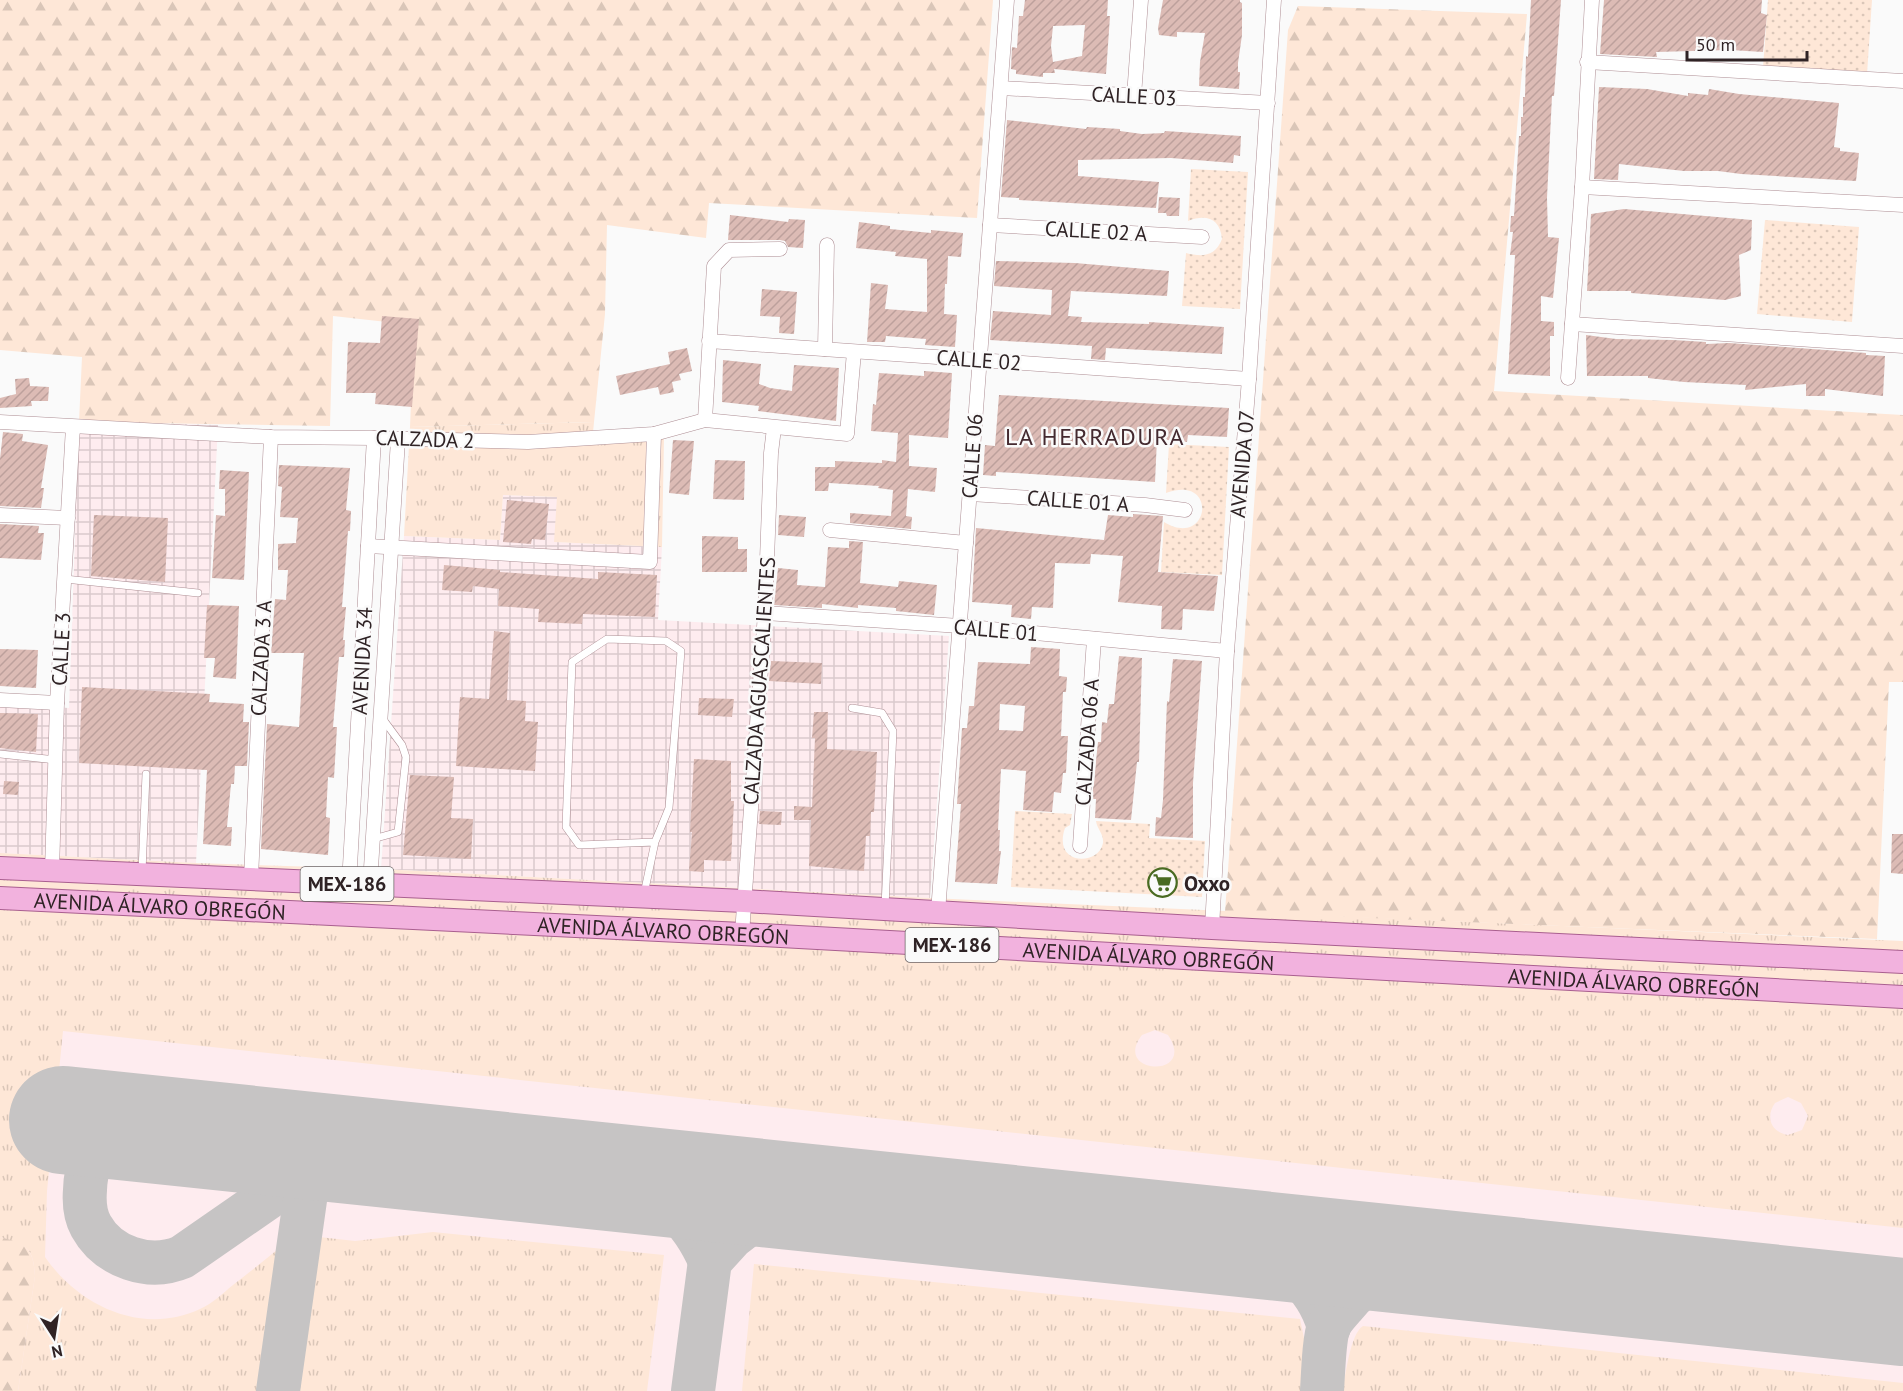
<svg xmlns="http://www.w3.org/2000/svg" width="1903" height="1391" font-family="'PT Sans',sans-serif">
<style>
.built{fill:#feecef}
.industrial{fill:url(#industrial-grid)}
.grass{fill:url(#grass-tufts);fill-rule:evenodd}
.forest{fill:url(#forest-firs)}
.park{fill:url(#park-dots)}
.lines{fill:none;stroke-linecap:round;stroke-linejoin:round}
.taxiway{stroke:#c6c4c4;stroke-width:44}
.runway{stroke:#c6c4c4;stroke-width:108}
.building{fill:url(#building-hatch);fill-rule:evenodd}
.lane-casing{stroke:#ae8e94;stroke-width:8}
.street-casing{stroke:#ae8e94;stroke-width:15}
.primary-casing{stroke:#a95f8f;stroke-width:24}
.lane{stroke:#fff;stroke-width:7}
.street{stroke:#fff;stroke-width:14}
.primary{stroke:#f2b2de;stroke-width:22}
.labels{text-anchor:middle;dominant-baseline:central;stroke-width:5;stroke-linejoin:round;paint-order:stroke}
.shield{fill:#fafafa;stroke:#6c6465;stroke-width:1.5}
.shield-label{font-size:20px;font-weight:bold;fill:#2f2325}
.street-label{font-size:21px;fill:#2f2325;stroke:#fafafa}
.poi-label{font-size:21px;font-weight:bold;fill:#2f2325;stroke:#fafafa;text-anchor:start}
.quarter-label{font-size:24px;letter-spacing:1.5px;fill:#442a30;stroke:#fafafa}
</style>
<defs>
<pattern id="industrial-grid" width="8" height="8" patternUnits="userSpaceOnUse" patternTransform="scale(1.5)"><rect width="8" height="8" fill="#feecef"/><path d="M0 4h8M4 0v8" fill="none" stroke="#dacacd"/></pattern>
<pattern id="grass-tufts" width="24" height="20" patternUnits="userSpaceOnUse" patternTransform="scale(1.5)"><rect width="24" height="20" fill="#fee7d7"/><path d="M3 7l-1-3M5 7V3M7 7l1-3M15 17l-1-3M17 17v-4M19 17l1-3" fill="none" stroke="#dac6b8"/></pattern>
<pattern id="forest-firs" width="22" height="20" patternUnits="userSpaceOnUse" patternTransform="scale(1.5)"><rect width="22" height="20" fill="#fee7d7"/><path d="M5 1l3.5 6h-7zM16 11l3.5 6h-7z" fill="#dac6b8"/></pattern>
<pattern id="park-dots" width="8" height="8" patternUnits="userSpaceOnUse" patternTransform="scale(1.5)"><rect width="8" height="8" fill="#fee7d7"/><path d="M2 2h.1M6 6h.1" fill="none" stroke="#dac6b8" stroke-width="1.8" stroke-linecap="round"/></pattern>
<pattern id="building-hatch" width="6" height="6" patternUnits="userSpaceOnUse" patternTransform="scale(1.5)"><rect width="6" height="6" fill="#dcbbb5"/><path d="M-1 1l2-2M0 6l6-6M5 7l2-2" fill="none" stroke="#bda09c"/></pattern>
</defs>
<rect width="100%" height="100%" fill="#fafafa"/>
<polygon class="built" points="0,912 1903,1013 1903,1391 0,1391"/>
<g class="industrial">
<polygon points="79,422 218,425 196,863 0,853 0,704 69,708"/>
<polygon points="503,495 558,497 555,542 662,547 658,620 949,636 930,898 381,869 404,536 500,540"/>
</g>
<g class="grass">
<polygon points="594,422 592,443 664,438 662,547 554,542 557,497 503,495 500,540 404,536 410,427"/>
<path d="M0 853 196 863 381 869 930 898 1903 941V1228L63 1031 47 1191 45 1257C79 1306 142 1336 200 1309 212 1304 223 1293 233 1285 250 1272 267 1258 283 1245L265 1391H18L35 1276C33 1246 27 1246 0 1237ZM1155 1030 1168 1035C1198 1079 1111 1075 1142 1035ZM1788 1097 1801 1103 1808 1116 1802 1130 1788 1135C1771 1132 1765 1117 1775 1103Z"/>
<polygon points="433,1232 664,1255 647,1391 298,1391 319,1237 355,1241"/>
<polygon points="754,1264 1300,1319 1305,1343 1306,1391 742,1391"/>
<path d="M1363 1326 1903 1383V1391H1342C1346 1375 1350 1334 1363 1326Z"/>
</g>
<g class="forest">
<polygon points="0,0 993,0 977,218 709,203 706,238 607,225 605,314 594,422 410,427 414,325 333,316 330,426 79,422 82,357 0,350"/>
<polygon points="1298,6 1527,14 1494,391 1903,415 1903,682 1889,682 1877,939 1225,912 1288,30"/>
<path d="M0 1237C27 1244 33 1248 35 1276L18 1391H0Z"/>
</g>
<g class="park">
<polygon points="1768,0 1872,0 1867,74 1763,67"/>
<path d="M1191 169 1248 172 1240 309 1182 306 1186 253C1202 257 1215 257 1222 239 1220 218 1206 214 1188 221Z"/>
<polygon points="1765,220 1859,227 1852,322 1757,314"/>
<path d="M1169 444 1229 447 1222 575 1161 572 1164 522C1210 550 1219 473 1166 493Z"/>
<path d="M1015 811 1072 814 1070 825 1065 828C1052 866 1099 866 1103 843 1104 834 1097 829 1096 821L1150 824 1149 838 1205 841 1202 897 1011 887Z"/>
</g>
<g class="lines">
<g class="taxiway">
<path d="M160 1130C118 1129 86 1143 85 1190 84 1202 85 1215 91 1226 108 1257 149 1271 182 1257L315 1165 346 1153 371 1152"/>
<path d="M613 1177C661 1191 690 1215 710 1261"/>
<path d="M1234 1242C1278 1253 1316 1281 1329 1327"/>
<path d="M278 1391 306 1193C311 1179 318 1168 331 1161"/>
<polyline points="693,1391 710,1261 732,1237 759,1216 788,1203 802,1200 824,1199"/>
<path d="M1322 1391C1323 1376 1324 1338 1329 1326 1332 1319 1338 1313 1343 1307 1366 1278 1398 1260 1435 1263"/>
</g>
<polyline class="runway" points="63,1120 1903,1312"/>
</g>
<g class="building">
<path d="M1025 0H1108L1107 16H1110L1106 74 1054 69 1055 73H1043V77L1016 74V70L1011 69 1012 47 1017 48 1019 16H1023ZM1085 25 1082 56 1053 62 1051 46 1053 26Z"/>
<polygon points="1163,0 1240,0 1240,2 1242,3 1242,35 1238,63 1238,72 1240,72 1239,89 1199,86 1200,62 1205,33 1177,32 1177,37 1159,35 1158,28"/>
<polygon points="1531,0 1561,0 1554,96 1552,96 1547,198 1548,237 1559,238 1553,298 1541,296 1541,321 1554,322 1554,336 1550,336 1550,376 1508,374 1515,255 1510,255 1513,232 1510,232 1511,216 1514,216 1519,136 1521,136 1521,117 1523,117 1523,97 1525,97 1526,56 1528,57"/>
<polygon points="1604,0 1762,0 1761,13 1767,15 1763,52 1730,50 1656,52 1657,57 1600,54"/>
<polygon points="1599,87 1647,89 1688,96 1688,93 1708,95 1709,89 1739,94 1839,103 1834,147 1840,148 1840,151 1859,153 1856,181 1741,174 1718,171 1684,171 1619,164 1618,180 1594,179"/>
<polygon points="1007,120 1086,129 1087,127 1120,129 1120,131 1142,134 1164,133 1165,131 1241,136 1240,156 1234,155 1233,163 1171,158 1078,160 1078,176 1159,182 1156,208 1019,200 1019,198 1001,197"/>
<polygon points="1159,197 1180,198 1179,216 1167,216 1166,213 1158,213"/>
<polygon points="1624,209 1752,220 1751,250 1739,255 1741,296 1725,300 1631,293 1631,291 1587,291 1591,214"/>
<polygon points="730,215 788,222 789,219 805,220 803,248 788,247 785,241 780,240 728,240"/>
<polygon points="859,222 890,226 890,229 931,233 931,230 963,233 961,257 948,256 947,284 945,284 944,314 957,315 955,347 925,345 926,339 886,336 885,342 867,342 871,283 888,285 885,309 927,312 927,259 895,256 896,252 856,248"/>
<polygon points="996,261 1075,263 1169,271 1167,296 1071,291 1068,316 1082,317 1081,322 1149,324 1149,322 1224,327 1222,354 1106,348 1105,360 1091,359 1092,346 990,340 993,311 1051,315 1052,290 994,286"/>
<polygon points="762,289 797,292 794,334 779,333 780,317 760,316"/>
<polygon points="382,316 419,319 412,407 375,404 376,393 346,393 348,342 380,343"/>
<polygon points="1586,335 1616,339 1673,340 1706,342 1706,344 1729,343 1866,353 1866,355 1885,356 1883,396 1825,389 1825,396 1806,396 1806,384 1745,390 1746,385 1684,382 1648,378 1648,376 1587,376"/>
<polygon points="687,348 692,371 679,374 681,380 672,382 674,392 660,395 658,387 620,395 616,376 670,364 668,352"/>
<polygon points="723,360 761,364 759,384 770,388 792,391 794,365 839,368 836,421 758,411 759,406 722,402"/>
<polygon points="924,371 952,373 948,438 909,435 909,466 937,468 935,492 908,489 906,516 912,517 911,529 850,523 850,513 891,516 893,490 878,488 879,486 829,483 828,491 815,491 815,467 835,467 835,461 882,463 882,460 896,462 898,433 871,431 873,404 876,405 879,373 924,376"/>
<polygon points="29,378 30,386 49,387 48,401 31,401 32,406 0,408 0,398 16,394 15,379"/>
<polygon points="999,395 1229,408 1227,437 1188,435 1187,442 1157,439 1155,482 1015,473 996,472 996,476 983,475 985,445 995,446"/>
<polygon points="3,432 23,434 22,441 48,445 41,488 44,488 41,508 0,506 0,459"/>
<polygon points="673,440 694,441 689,495 669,493"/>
<polygon points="715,460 745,461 744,500 713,499"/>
<polygon points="279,465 350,468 346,510 351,511 350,531 348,531 342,607 346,607 343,640 345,640 344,657 339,657 333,727 337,727 334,778 328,777 326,817 330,818 328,855 261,849 267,724 299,727 303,664 304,653 271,653 275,599 286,600 288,570 278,570 278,544 296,543 298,518 280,517 282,487 278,486"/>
<polygon points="220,470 249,472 244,580 212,578 216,515 225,516 225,489 219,489"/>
<polygon points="507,500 549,504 545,540 532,539 531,544 503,542"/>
<polygon points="1133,514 1163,516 1158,572 1218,576 1214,611 1183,609 1182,630 1161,629 1162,606 1118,602 1123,556 1091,554 1090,564 1055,563 1053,608 1032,607 1031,619 1011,617 1012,605 972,602 976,528 1104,540 1108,515 1133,517"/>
<polygon points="94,515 168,518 165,582 91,576"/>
<polygon points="779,515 806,517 804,537 778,535"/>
<polygon points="0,524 39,526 38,533 44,533 41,560 0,558"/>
<polygon points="702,536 738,537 738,549 747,549 747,572 702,572"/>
<polygon points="849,541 863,542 860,583 898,587 899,581 937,585 934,615 896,611 896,608 858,605 858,608 822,604 822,608 774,605 778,568 798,570 797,585 825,587 828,547 849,548"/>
<polygon points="444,565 500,570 500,572 598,579 598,572 657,575 655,617 583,614 582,624 538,622 539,609 498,606 499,589 473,586 472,592 442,590"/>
<polygon points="207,605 239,606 236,679 213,677 215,658 204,658"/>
<polygon points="494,631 510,633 507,700 526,701 525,721 538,722 535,771 456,766 460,697 489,699"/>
<path d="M1031 647 1060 649 1059 676 1067 677 1066 692H1063L1061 736H1068L1066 773H1063L1061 793 1054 792 1052 812 1023 810 1026 771 1001 769 998 830H1000L999 851H1001L997 884 955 882 961 804H957L962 728H967L969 706H974L978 662 1030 664ZM1000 704 1025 706 1023 731 999 730Z"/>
<polygon points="0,649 38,650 36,688 0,686"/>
<polygon points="1119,656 1142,658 1139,762 1137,762 1131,820 1095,818 1096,799 1092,799 1098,742 1101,742 1102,722 1107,723 1109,704 1114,704"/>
<polygon points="1173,659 1202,661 1193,783 1193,838 1155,836 1156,817 1161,818 1163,800 1167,701 1169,702"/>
<polygon points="771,661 822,663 821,684 769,681"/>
<polygon points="82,687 210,694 209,702 244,704 243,722 249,722 247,766 235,766 234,784 231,784 227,827 232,827 231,846 203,844 207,770 79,763"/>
<polygon points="699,698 734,699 732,717 698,715"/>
<polygon points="814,712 828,712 827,749 877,752 874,812 871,812 870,836 866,836 864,871 809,866 811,820 794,820 794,806 812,807 815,738 812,738"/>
<polygon points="0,713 38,714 36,752 0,748"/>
<polygon points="694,759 731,761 731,801 734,801 731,861 704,860 704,872 689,871 692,832 690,832"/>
<polygon points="410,775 454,777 451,818 473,819 471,859 403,855"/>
<polygon points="4,781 19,782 18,795 3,794"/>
<polygon points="760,811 782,812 781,825 759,824"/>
<polygon points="1892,834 1903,834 1903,874 1891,873"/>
</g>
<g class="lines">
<defs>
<g id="lane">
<polyline points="65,579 198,593"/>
<polyline points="852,708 882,713 893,731 885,907"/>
<polyline points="0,754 56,760"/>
<polyline points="373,839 398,832 406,757 402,745 382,718"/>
<polyline points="142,872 146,774"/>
<polyline points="644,894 655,842 669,808 681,651 666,641 607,639 572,662 566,827 579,845 655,842"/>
</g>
<g id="street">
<polyline points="1587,62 1903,81"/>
<polyline points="1001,88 1268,103"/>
<polyline points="1134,96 1141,0"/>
<polyline points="1582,187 1903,205"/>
<polyline points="990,225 1202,237"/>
<polyline points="1572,324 1903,346"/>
<polyline points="709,341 1249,379"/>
<polyline points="825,349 827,245"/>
<polyline points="1568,378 1582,187 1592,0"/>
<polyline points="705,420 714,266 729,250 780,249"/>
<polyline points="0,422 271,437 374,438 528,442 654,434 705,420 847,434 854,352"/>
<polyline points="970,494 1145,505 1185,510"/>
<polyline points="0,515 68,518"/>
<polyline points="830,530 966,543"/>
<polyline points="368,546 650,562 654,434"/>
<polyline points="765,613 960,626 1227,651"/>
<polyline points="0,700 57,703"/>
<polyline points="1080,846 1094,639"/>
<polyline points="52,871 57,703 73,427"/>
<polyline points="251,878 271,437"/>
<polyline points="349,884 374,438"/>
<polyline points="370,884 398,440"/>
<polyline points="938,912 1007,0"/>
<polyline points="1212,928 1227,651 1249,379 1274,0"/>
<polyline points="742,934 765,613 771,453 774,428"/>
</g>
<g id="primary">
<polyline points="0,868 744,901 1212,928 1903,962"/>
<path id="s1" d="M0 898 742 934 1903 997"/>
</g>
</defs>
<use href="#lane" class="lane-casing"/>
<use href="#street" class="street-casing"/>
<use href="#primary" class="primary-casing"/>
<use href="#lane" class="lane"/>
<use href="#street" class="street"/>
<use href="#primary" class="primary"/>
</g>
<defs>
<symbol id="supermarket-ring" viewBox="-11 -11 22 22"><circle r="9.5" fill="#fafafa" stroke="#496b22" stroke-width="1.5"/><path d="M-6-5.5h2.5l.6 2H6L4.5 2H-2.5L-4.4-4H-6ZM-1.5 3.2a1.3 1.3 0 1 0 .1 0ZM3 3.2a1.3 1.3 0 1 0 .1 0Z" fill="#496b22"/></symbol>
</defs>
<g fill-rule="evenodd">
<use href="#supermarket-ring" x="1146" y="866" width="33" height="33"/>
</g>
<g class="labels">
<g class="shield">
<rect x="300.5" y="867" width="93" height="34" rx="4.5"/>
<rect x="905.5" y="928" width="93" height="34" rx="4.5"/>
</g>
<g class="shield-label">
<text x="347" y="884">MEX-186</text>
<text x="952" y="945">MEX-186</text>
</g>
<g class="street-label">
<text transform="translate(1134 96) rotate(3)">CALLE 03</text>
<text transform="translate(1096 231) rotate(3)">CALLE 02 A</text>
<text transform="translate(979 360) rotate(4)">CALLE 02</text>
<text transform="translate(425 439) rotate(2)">CALZADA 2</text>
<text transform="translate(972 456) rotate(-86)">CALLE 06</text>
<text transform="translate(1242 464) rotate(-85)">AVENIDA 07</text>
<text transform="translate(1078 501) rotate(4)">CALLE 01 A</text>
<text transform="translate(996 630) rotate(5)">CALLE 01</text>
<text transform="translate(61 649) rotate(-87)">CALLE 3</text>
<text transform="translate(261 658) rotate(-87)">CALZADA 3 A</text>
<text transform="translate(362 661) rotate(-87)">AVENIDA 34</text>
<text transform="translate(759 681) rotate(-86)">CALZADA AGUASCALIENTES</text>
<text transform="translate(1087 742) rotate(-86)">CALZADA 06 A</text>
<text stroke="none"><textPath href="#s1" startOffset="160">AVENIDA ÁLVARO OBREGÓN</textPath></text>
<text stroke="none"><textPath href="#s1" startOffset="664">AVENIDA ÁLVARO OBREGÓN</textPath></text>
<text stroke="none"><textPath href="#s1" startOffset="1150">AVENIDA ÁLVARO OBREGÓN</textPath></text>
<text stroke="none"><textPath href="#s1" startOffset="1636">AVENIDA ÁLVARO OBREGÓN</textPath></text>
</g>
<g class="poi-label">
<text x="1184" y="883">Oxxo</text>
</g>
<g class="quarter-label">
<text x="1095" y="436">LA HERRADURA</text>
</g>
</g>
<g transform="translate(54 1337) rotate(168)" stroke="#fafafa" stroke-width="4.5" paint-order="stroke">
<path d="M0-4.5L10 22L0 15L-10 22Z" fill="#2f2325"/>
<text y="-9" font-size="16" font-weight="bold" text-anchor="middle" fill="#2f2325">N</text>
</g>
<path d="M1687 51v9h120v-9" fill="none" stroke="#2f2325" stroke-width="3"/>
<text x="1696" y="51" font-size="18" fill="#2f2325" stroke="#fafafa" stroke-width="4.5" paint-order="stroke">50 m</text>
</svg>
